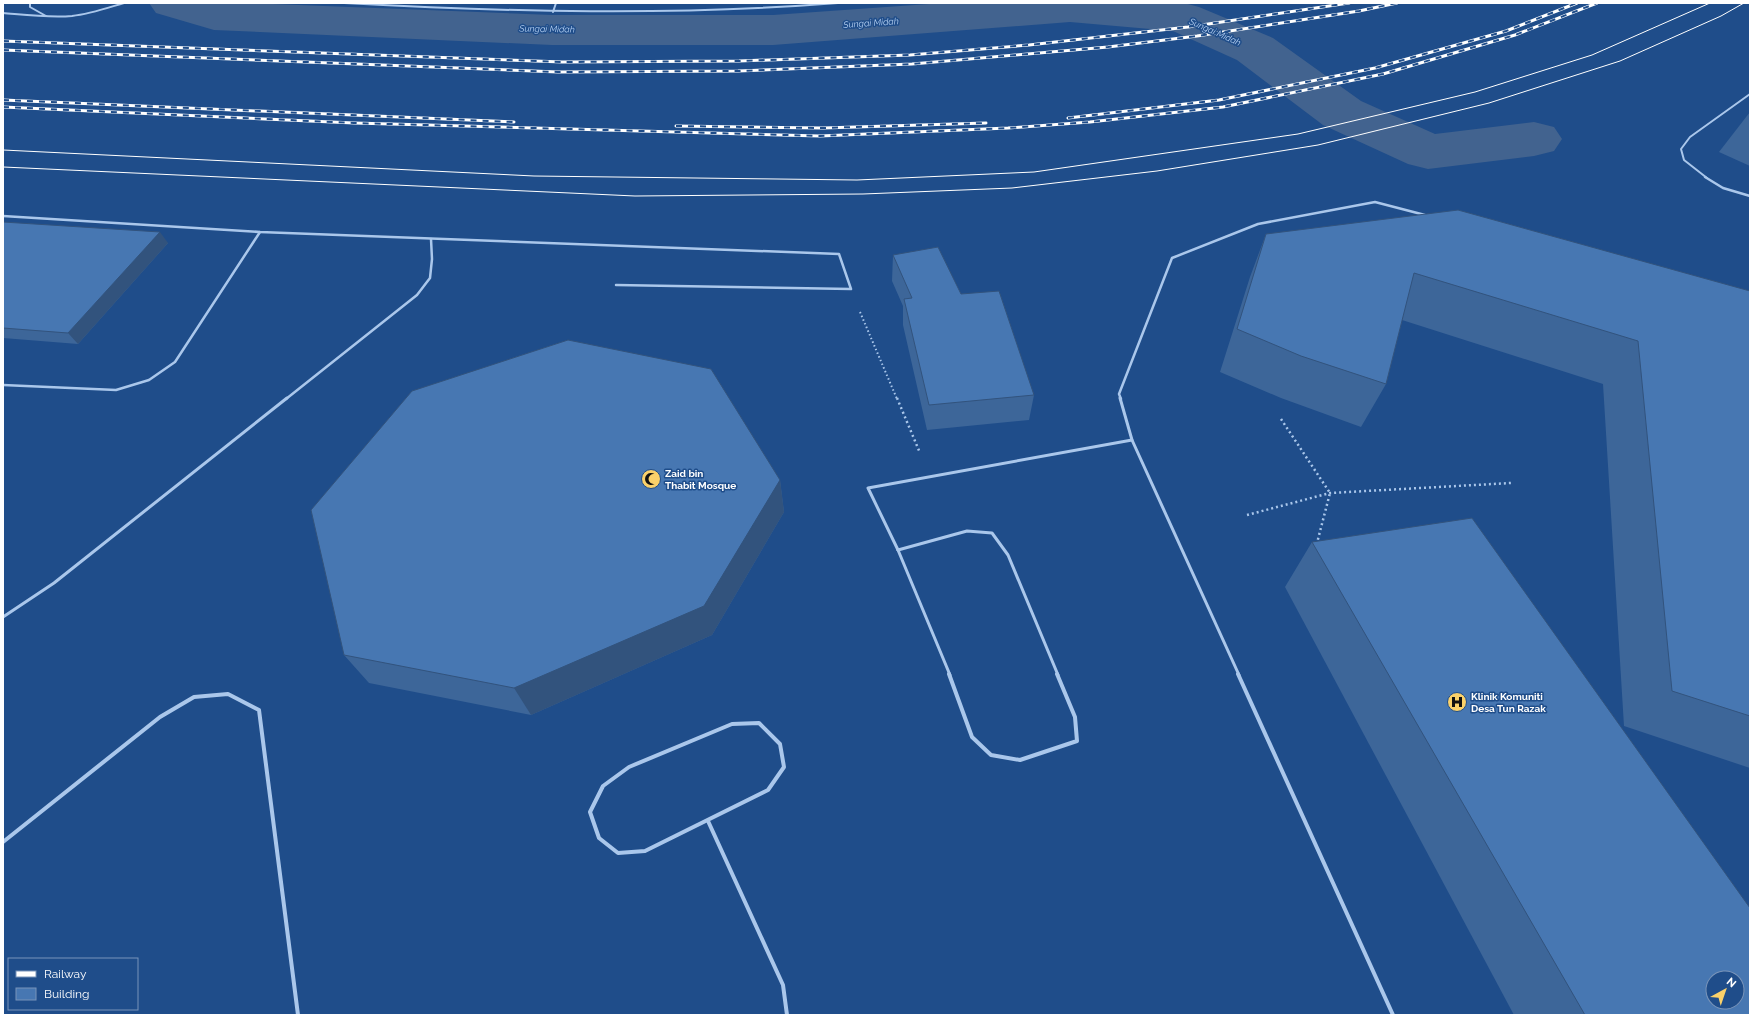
<svg xmlns="http://www.w3.org/2000/svg" width="1753" height="1018" font-family="Raleway,sans-serif">
<style>
.lines{fill:none;stroke-linecap:round;stroke-linejoin:round}
.river{fill:#42638f;fill-rule:evenodd}
.path-far1{stroke:#aac7eb;stroke-width:2;stroke-dasharray:1.5 2.5;stroke-linecap:butt}
.path{stroke:#aac7eb;stroke-width:2.5;stroke-dasharray:2 3;stroke-linecap:butt}
.lane-far3{stroke:#aac7eb;stroke-width:2}
.lane-far2{stroke:#aac7eb;stroke-width:2.5}
.lane-far1{stroke:#aac7eb;stroke-width:3}
.lane{stroke:#aac7eb;stroke-width:4}
.tram{stroke:#fff;stroke-width:1}
.rail-casing{stroke:#fff;stroke-width:3}
.rail{stroke:#1f4d8a;stroke-width:2;stroke-dasharray:6;stroke-linecap:butt}
.wall{fill:#3d6699}
.shaded-wall{fill:#32537d}
.building{fill:#4777b2;stroke:#32537d;fill-rule:evenodd}
.labels{text-anchor:middle;dominant-baseline:central;stroke-width:3;stroke-linejoin:round;paint-order:stroke}
.far-water-label{font-size:9px;font-style:italic;fill:#b6d1f3;stroke:#1f4d8a}
.poi-label{font-size:10px;font-weight:bold;fill:#fff;stroke:#1f4d8a;text-anchor:start}
</style>
<rect width="100%" height="100%" fill="#1f4d8a"/>
<g class="lines">
<polygon class="river" points="149,3 248,3 552,15 773,15 943,3 1184,3 1199,7 1273,38 1361,101 1435,134 1534,122 1554,127 1562,139 1554,151 1534,156 1428,169 1408,164 1323,125 1237,60 1173,31 1070,22 773,45 552,45 214,30 156,13"/>
<polyline class="path-far1" points="860,312 897,399"/>
<g class="path">
<polyline points="897,398 920,453"/>
<polyline points="1281,419 1330,493 1317,543"/>
<polyline points="1247,515 1330,493 1511,483"/>
</g>
<g class="lane-far3">
<polyline points="30,3 30,7 46,16"/>
<path d="M344 3C509 12 673 16 838 3"/>
<polyline points="553,12 556,3"/>
<path d="M3 13C26 15 49 18 72 16 90 14 107 8 124 3"/>
<polyline points="1707,178 1684,160 1681,149 1690,137 1750,94"/>
</g>
<g class="lane-far2">
<polyline points="1705,177 1723,188 1750,196"/>
<polyline points="3,216 260,232 839,254 851,289 616,285"/>
<polyline points="3,385 116,390 149,380 175,362 260,232"/>
<polyline points="286,399 417,295 430,278 432,259 431,239"/>
<polyline points="1121,399 1119,394 1172,258 1258,224 1375,202 1425,215"/>
</g>
<g class="lane-far1">
<polyline points="1120,398 1132,440 1239,675"/>
<polyline points="898,550 950,675"/>
<polyline points="898,550 868,488 1132,440"/>
<polyline points="898,550 967,531 992,533 1008,555 1058,675"/>
<polyline points="3,617 54,583 287,398"/>
</g>
<g class="lane">
<polyline points="949,674 972,737 991,755 1020,760 1077,741 1075,717 1057,674"/>
<polyline points="1238,674 1393,1015"/>
<polygon points="759,723 780,744 784,767 768,790 645,851 618,853 599,838 590,812 603,786 629,767 732,724"/>
<polyline points="708,821 783,985 787,1015"/>
<polyline points="3,842 160,717 194,697 228,694 259,710 298,1015"/>
</g>
<g class="tram">
<polyline points="3,150 534,176 857,180 1034,172 1298,134 1475,92 1592,55 1710,3"/>
<polyline points="3,167 635,196 863,194 1012,188 1157,171 1318,145 1489,103 1620,61 1721,16 1744,3"/>
</g>
<defs>
<g id="rail">
<polyline points="3,41 562,62 739,61 910,55 1029,45 1188,27 1349,3"/>
<polyline points="3,50 558,72 738,71 912,64 1108,47 1197,36 1359,11 1397,3"/>
<polyline points="3,100 514,122"/>
<polyline points="3,107 354,123 820,136 1008,128 1090,122 1223,107 1383,74 1515,35 1597,3"/>
<polyline points="1068,118 1219,100 1375,68 1506,31 1577,3"/>
<polyline points="676,126 823,128 986,123"/>
</g>
</defs>
<use href="#rail" class="rail-casing"/>
<use href="#rail" class="rail"/>
</g>
<g class="wall">
<polygon points="1750,112 1750,166 1719,152"/>
<polygon points="3,222 168,243 78,344 3,338"/>
<polygon points="1266,234 1750,291 1750,768 1624,726 1603,384 1402,320 1386,384 1361,427 1281,398 1220,372 1250,277"/>
<polygon points="893,255 1034,395 1029,420 927,430 903,325 903,306 892,281"/>
<polygon points="780,480 784,512 712,635 531,715 369,683 344,655"/>
<polygon points="1312,542 1750,1015 1514,1015 1285,587"/>
</g>
<g class="shaded-wall">
<polygon points="160,232 168,243 78,344 68,333"/>
<polygon points="780,480 784,512 712,635 531,715 514,688"/>
</g>
<g class="building">
<polygon points="1458,210 1750,291 1750,716 1672,691 1638,341 1414,273 1386,384 1301,356 1237,329 1266,234"/>
<polygon points="3,222 160,232 68,333 3,328"/>
<polygon points="938,247 961,294 999,291 1034,395 929,405 904,299 912,298 893,255"/>
<polygon points="568,340 711,369 780,480 704,606 514,688 344,655 311,510 412,391"/>
<path d="M1472 518 1750 908V1015H1585L1312 542ZM1713 978H1737V1002H1713Z"/>
</g>
<defs>
<symbol id="mosque-disc" viewBox="-11 -11 22 22"><circle r="9.5" fill="#fad16a" stroke="#1f4d8a"/><path d="M3.5-4.9A6 6 0 1 0 3.5 4.9A5 5 0 1 1 3.5-4.9Z" fill="#111"/></symbol>
<symbol id="hospital-disc" viewBox="-11 -11 22 22"><circle r="9.5" fill="#fad16a" stroke="#1f4d8a"/><path d="M-5-5h3v3.5h4V-5h3V5h-3V1.5h-4V5h-3Z" fill="#111"/></symbol>
</defs>
<g fill-rule="evenodd">
<use href="#mosque-disc" x="640" y="468" width="22" height="22"/>
<use href="#hospital-disc" x="1446" y="691" width="22" height="22"/>
</g>
<g class="labels">
<g class="far-water-label">
<text transform="translate(871 23) rotate(-4)">Sungai Midah</text>
<text transform="translate(547 29) rotate(1)">Sungai Midah</text>
<text transform="translate(1215 32) rotate(24)">Sungai Midah</text>
</g>
<g class="poi-label">
<text x="665" y="473">Zaid bin<tspan x="665" dy="12">Thabit Mosque</tspan></text>
<text x="1471" y="696">Klinik Komuniti<tspan x="1471" dy="12">Desa Tun Razak</tspan></text>
</g>
</g>
<rect width="1753" height="1018" fill="none" stroke="#ffffff" stroke-width="8"/>
<rect x="8" y="958" width="130" height="52" fill="#1f4d8a" stroke="#7994b9"/>
<rect x="16" y="971" width="20" height="6" fill="#ffffff" stroke="#7994b9"/>
<text x="44" y="978" font-size="12" fill="#ffffff">Railway</text>
<rect x="16" y="988" width="20" height="12" fill="#4777b2" stroke="#7994b9"/>
<text x="44" y="998" font-size="12" fill="#ffffff">Building</text>
<g transform="translate(1725 990) rotate(40)"><circle r="19" fill="#1f4d8a" stroke="#7994b9"/>
<path d="M0-3L7 15L0 10L-7 15Z" fill="#fad16a"/>
<text y="-6" font-size="11" font-weight="bold" text-anchor="middle" fill="#ffffff">N</text>
</g>
</svg>
